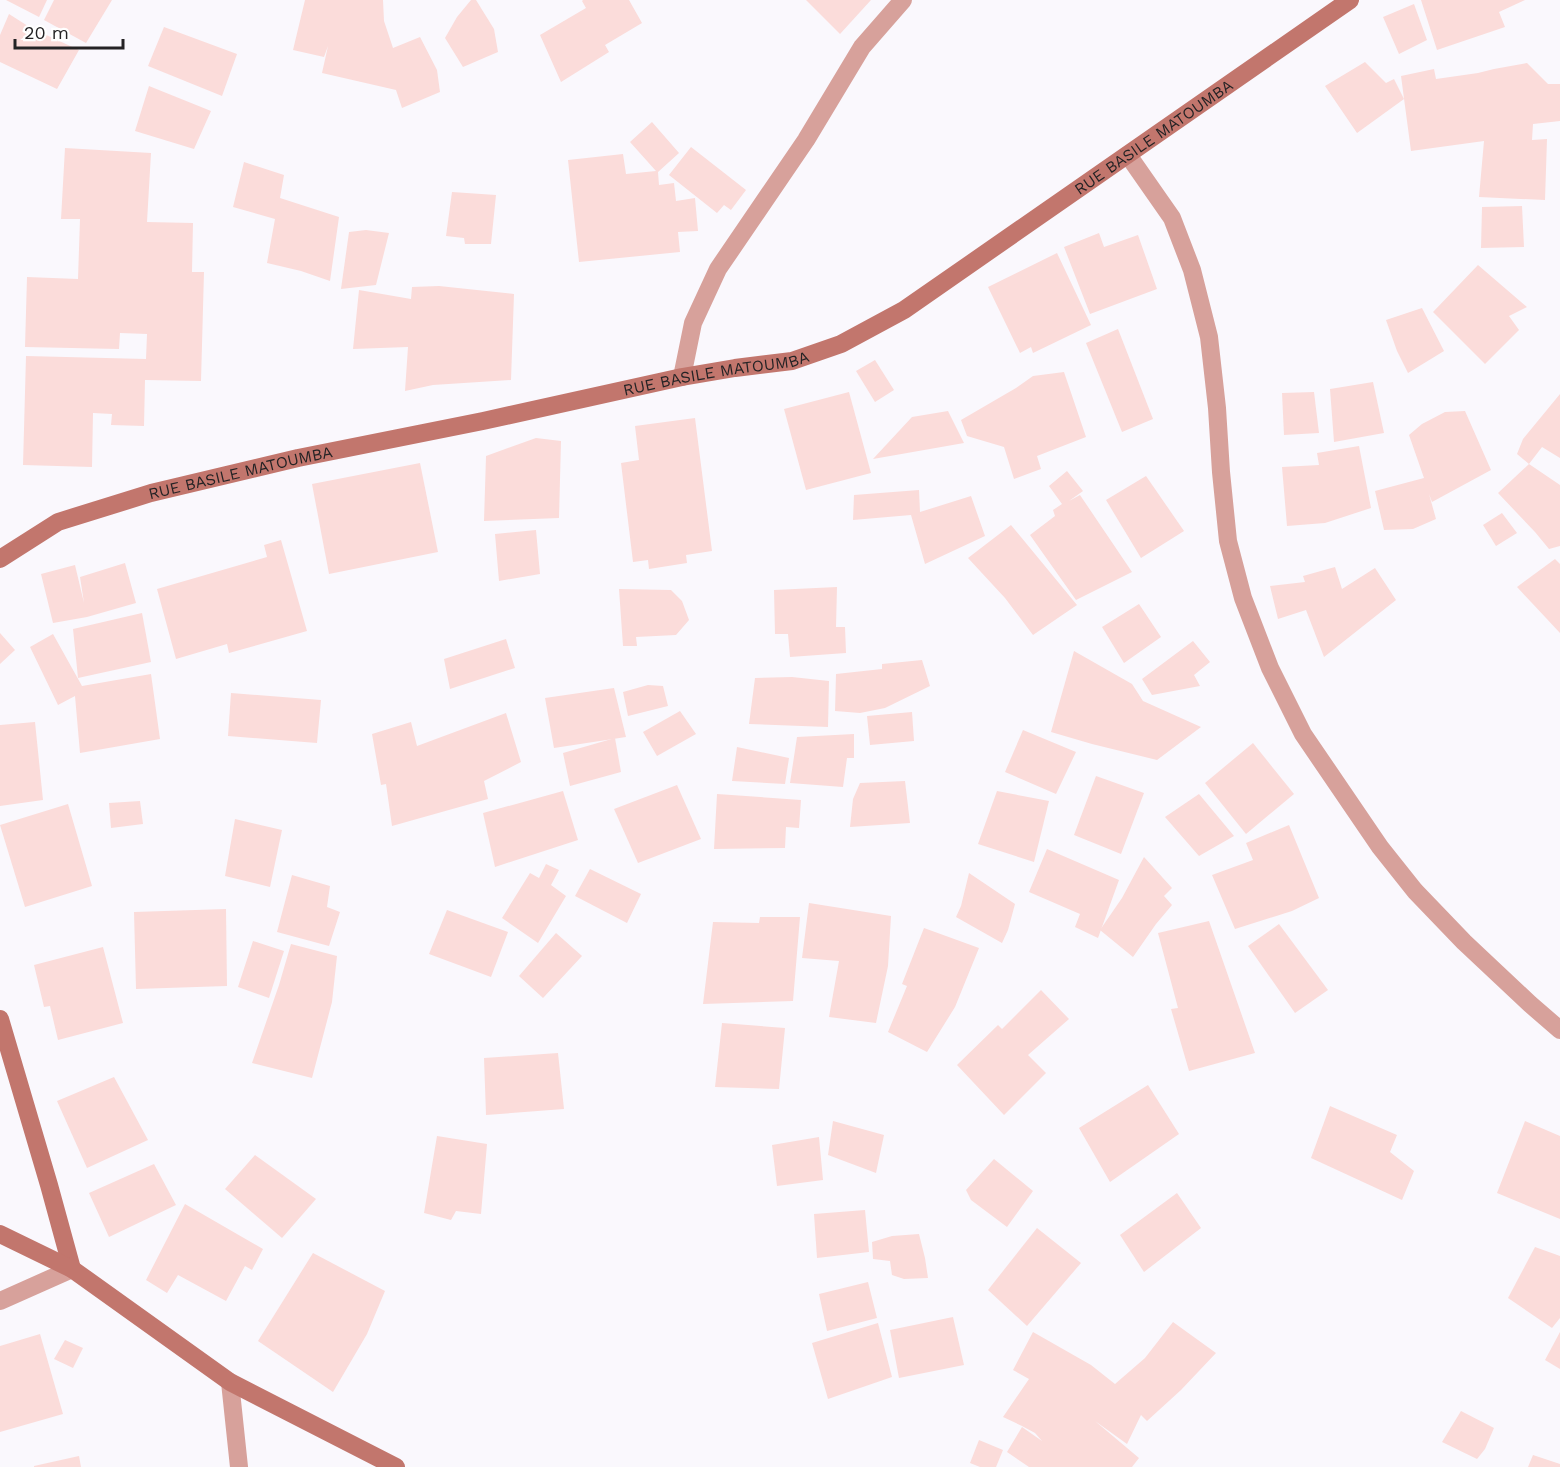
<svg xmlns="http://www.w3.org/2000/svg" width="1560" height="1467" font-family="'Work Sans',sans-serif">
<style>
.building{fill:#fbdcda}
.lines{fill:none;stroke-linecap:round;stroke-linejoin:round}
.street{stroke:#d7a19b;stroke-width:18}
.secondary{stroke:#c2766d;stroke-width:18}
.labels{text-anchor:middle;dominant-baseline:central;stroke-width:5;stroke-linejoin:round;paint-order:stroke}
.street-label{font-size:16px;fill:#242325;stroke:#fff}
</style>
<rect width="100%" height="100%" fill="#faf8fd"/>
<g class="building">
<polygon points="6,0 47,0 39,17"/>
<polygon points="54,0 112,0 86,43 44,20"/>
<polygon points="305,0 383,0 384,21 393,48 420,37 437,70 440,92 402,108 396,90 322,73 328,46 324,57 293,50"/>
<polygon points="471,0 476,0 494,29 498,52 463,67 445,38 457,17"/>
<polygon points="583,0 629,0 642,23 605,45 609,52 561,82 540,35 586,8 582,1"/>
<polygon points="806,0 871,0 840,34"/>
<polygon points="1421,0 1525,0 1499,12 1505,27 1437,50"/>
<polygon points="1414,4 1427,40 1399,54 1383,17"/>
<polygon points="9,14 31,28 79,50 57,89 0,62 0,35"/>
<polygon points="164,27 237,54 222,96 148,66"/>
<polygon points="1365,62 1386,83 1394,79 1404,99 1357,133 1325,86"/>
<polygon points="1527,63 1548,84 1560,84 1560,121 1533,124 1532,140 1547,139 1545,200 1479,197 1484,141 1411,151 1401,76 1434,69 1436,79 1478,73 1494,69"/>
<polygon points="149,86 211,111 194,149 135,131"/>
<polygon points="652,122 679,153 658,172 659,185 674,183 676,201 695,198 698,231 678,232 680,252 579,262 568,160 623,154 626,174 656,171 630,142"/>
<polygon points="691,147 746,190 731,210 724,205 717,213 669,175"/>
<polygon points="65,148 151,153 147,222 193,223 192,272 204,272 201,381 145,380 144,426 111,425 112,414 93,413 92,467 23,465 26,356 146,359 147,334 120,333 119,349 25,347 27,277 78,279 80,219 61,219"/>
<polygon points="244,162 284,175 280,198 339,217 330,281 301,271 267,263 275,219 233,207"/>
<polygon points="452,192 496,195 491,244 465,244 464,238 446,236"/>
<polygon points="1522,206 1524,247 1481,248 1482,207"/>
<polygon points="366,230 389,233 376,285 341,289 349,232"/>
<polygon points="1099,233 1104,247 1138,235 1157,289 1090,314 1064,247"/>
<polygon points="1057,253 1091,325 1033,353 1031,347 1020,353 988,287"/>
<polygon points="1478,265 1527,307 1509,316 1519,330 1485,364 1433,312"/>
<polygon points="439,286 514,294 511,380 433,385 405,391 408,347 353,349 359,290 411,299 412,287"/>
<polygon points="1422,308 1444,351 1408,373 1397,351 1386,320"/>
<polygon points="1118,329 1153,419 1122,432 1086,343"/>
<polygon points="875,360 894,390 875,402 856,371"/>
<polygon points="1064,372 1086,437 1037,456 1041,469 1014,479 1004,447 967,436 961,420 1016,388 1033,376"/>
<polygon points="1373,382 1384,433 1334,442 1330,389"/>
<polygon points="849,392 871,473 806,490 784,409"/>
<polygon points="1314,392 1319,433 1284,435 1282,393"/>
<polygon points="1560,394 1560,458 1542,447 1529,464 1517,454 1523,439"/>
<polygon points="948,411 964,443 873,459 912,417"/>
<polygon points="1465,411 1491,470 1432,502 1429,494 1436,519 1413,529 1384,530 1375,491 1424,478 1409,435 1422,424 1445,412"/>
<polygon points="695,418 712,551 686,555 687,563 649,569 648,560 633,562 621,463 639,460 635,426"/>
<polygon points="536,438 561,441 559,518 484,521 486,456"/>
<polygon points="1359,446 1371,508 1325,523 1287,526 1282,467 1319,465 1317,453"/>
<polygon points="420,463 438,552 329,574 312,484"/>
<polygon points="1529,464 1560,485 1560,546 1549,549 1535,532 1498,493"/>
<polygon points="1067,471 1083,491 1069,501 1080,495 1132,572 1076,600 1030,535 1055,516 1053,510 1062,504 1049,486"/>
<polygon points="1146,476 1184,531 1141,558 1106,500"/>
<polygon points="919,490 920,512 971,496 985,536 925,564 911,515 853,520 854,495"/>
<polygon points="1502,513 1517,533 1496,546 1483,525"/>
<polygon points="1011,525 1077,605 1033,635 1005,598 968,558"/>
<polygon points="536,530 540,574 499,581 495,534"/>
<polygon points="281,540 307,631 229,653 227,644 176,659 157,589 267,557 264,545"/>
<polygon points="1555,559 1560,564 1560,633 1517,587"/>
<polygon points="125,563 136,603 87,617 53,623 41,574 75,565 84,603 80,577"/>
<polygon points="1335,567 1342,589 1375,568 1396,600 1324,657 1306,610 1278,619 1270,586 1305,582 1303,576"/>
<polygon points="837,587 836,627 845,627 846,653 790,657 788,634 775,634 774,590"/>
<polygon points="619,589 671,590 682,601 689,620 676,635 636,637 637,646 623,646"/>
<polygon points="1139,604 1161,637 1124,663 1102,627"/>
<polygon points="142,613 151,662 78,678 73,629"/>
<polygon points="0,633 15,650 0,664"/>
<polygon points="53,634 82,686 151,674 160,739 80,753 75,696 58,705 30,647"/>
<polygon points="506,639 515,668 450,689 444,659"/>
<polygon points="1193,641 1210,662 1194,675 1200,686 1152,695 1142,679"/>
<polygon points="1074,651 1132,684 1143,701 1201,727 1157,760 1092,744 1051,732"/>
<polygon points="922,660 930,686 885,708 860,713 835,711 836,674 882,669 882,664"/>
<polygon points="792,677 829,681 828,727 749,724 755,678"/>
<polygon points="648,685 663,686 668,706 628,716 623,692"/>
<polygon points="614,688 626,737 554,748 545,698"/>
<polygon points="231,693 321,700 317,743 228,736"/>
<polygon points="680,711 696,734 657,756 643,732"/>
<polygon points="912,712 914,741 870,745 867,716"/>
<polygon points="506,713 521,762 484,781 488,799 392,826 386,784 381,785 372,734 411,722 417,746"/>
<polygon points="35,722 43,800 0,806 0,725"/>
<polygon points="1023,730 1076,752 1056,794 1005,772"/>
<polygon points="854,734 854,758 847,758 843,787 790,783 797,737"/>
<polygon points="615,738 621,772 570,786 563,753"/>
<polygon points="1253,743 1294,794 1246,834 1205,783"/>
<polygon points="737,747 789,758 785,784 732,781"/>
<polygon points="1096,776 1144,793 1121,854 1074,835"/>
<polygon points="905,781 910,823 850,827 853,799 860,783"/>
<polygon points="677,785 701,839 638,863 614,809"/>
<polygon points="563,791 578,840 495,867 483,813"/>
<polygon points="997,791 1049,801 1034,862 978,844"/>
<polygon points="717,794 801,800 799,828 786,827 785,848 714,849"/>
<polygon points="1199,794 1234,836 1199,856 1165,817"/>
<polygon points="140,801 143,824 111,828 109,803"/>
<polygon points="68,804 92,886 25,907 0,825"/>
<polygon points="235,819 282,830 270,887 225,876"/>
<polygon points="1289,825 1319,898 1292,911 1235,929 1212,875 1253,860 1246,843"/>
<polygon points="1047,849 1119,880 1098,938 1075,927 1080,914 1029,892"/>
<polygon points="1144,857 1172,888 1164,896 1172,905 1156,924 1133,957 1100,930 1122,898"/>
<polygon points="546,864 559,870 551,885 566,896 538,943 502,918 530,873 539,878"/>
<polygon points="590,869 641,894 627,923 575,896"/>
<polygon points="969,873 1015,904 1008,930 1002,943 956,917 961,906"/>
<polygon points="292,875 330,886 327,907 340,912 329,946 277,932"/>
<polygon points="809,903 891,916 888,966 876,1023 829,1017 839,961 802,958"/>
<polygon points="226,909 227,986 136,989 134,912"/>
<polygon points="447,910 508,932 491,977 429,954"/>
<polygon points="760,917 800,917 793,1001 703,1004 713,922 759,923"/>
<polygon points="1209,921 1255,1053 1189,1071 1171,1009 1178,1008 1158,933"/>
<polygon points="1279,924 1328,990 1295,1013 1248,946"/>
<polygon points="924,928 979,948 955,1007 927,1052 888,1032 907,986 902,984"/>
<polygon points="556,933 582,956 543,998 519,976"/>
<polygon points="253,941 284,951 269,998 238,987"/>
<polygon points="291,944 337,956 332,1002 312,1078 252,1063 279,985"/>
<polygon points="103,947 123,1023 58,1040 50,1006 44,1007 34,965"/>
<polygon points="1041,990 1069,1019 1028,1055 1046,1073 1004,1115 957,1065 998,1025 1002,1029"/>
<polygon points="722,1023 785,1028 779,1089 715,1087"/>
<polygon points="558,1053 564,1109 486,1115 484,1058"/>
<polygon points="114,1077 148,1140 87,1168 57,1101"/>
<polygon points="1148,1085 1179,1134 1110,1182 1079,1128"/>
<polygon points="1330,1106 1397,1135 1390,1152 1414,1171 1402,1200 1311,1158"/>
<polygon points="833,1121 884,1135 876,1173 828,1155"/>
<polygon points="1525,1121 1560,1136 1560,1219 1497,1193"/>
<polygon points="437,1136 487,1144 481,1214 456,1211 451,1220 424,1213"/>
<polygon points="819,1137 823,1180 777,1186 772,1145"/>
<polygon points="255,1155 316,1199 282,1238 225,1189"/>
<polygon points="994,1159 1033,1191 1007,1227 971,1200 966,1190"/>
<polygon points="154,1164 176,1205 109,1237 89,1193"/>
<polygon points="1177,1193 1201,1228 1144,1272 1120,1235"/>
<polygon points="185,1204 263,1249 252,1270 245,1266 226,1301 178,1275 167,1293 146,1280"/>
<polygon points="865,1210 869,1252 817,1258 814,1214"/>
<polygon points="1037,1228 1081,1263 1027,1326 988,1290"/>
<polygon points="919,1234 925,1258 928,1278 904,1279 892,1275 890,1261 873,1259 872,1242 892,1236"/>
<polygon points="1535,1247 1560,1256 1560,1318 1552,1328 1508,1298"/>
<polygon points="313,1253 385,1291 367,1334 333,1392 258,1341"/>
<polygon points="868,1282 877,1318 827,1331 819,1294"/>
<polygon points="953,1317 964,1365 899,1378 890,1330"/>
<polygon points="1173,1322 1216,1353 1181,1390 1147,1421 1141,1415 1127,1444 1095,1421 1139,1458 1132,1467 1029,1467 1007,1452 1022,1427 1042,1441 1035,1433 1022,1426 1003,1417 1029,1379 1013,1370 1033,1332 1091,1365 1115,1384 1145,1358"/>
<polygon points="878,1323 892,1377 828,1399 812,1343"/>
<polygon points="1560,1332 1560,1369 1545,1360"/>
<polygon points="40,1334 63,1414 0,1432 0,1346"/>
<polygon points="65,1340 83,1348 73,1368 54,1359"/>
<polygon points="1461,1411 1494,1428 1485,1449 1477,1459 1442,1442"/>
<polygon points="979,1440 1003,1450 996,1467 980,1467 970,1463"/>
<polygon points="1533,1455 1560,1464 1560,1467 1528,1467"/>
<polygon points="79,1456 81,1467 34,1467 34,1466"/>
</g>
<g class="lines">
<g class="street">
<polyline points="1128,155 1172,218 1192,270 1209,337 1217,408 1221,472 1228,541 1243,598 1270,668 1303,734 1380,847 1415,891 1464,942 1530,1004 1560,1030"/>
<polyline points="682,377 693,323 718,269 806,140 862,47 903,0"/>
<polyline points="0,1301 72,1269"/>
<polyline points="230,1382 239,1467"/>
</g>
<g class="secondary">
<path id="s1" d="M0 559 58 522 151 493 298 458 483 421 682 377 735 368 792 361 841 344 904 310 1350 0"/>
<polyline points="0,1019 49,1185 72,1269"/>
<polyline points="0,1234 72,1269 230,1382 396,1467"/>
</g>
</g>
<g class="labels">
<g class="street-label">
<text stroke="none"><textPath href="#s1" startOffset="1248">RUE BASILE MATOUMBA</textPath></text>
<text stroke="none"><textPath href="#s1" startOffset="744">RUE BASILE MATOUMBA</textPath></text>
<text stroke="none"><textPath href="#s1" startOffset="258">RUE BASILE MATOUMBA</textPath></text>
</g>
</g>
<path d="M15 39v9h108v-9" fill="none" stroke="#242325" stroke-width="3"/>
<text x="24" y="39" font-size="18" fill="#242325" stroke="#ffffff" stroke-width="4.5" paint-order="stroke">20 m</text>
</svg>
